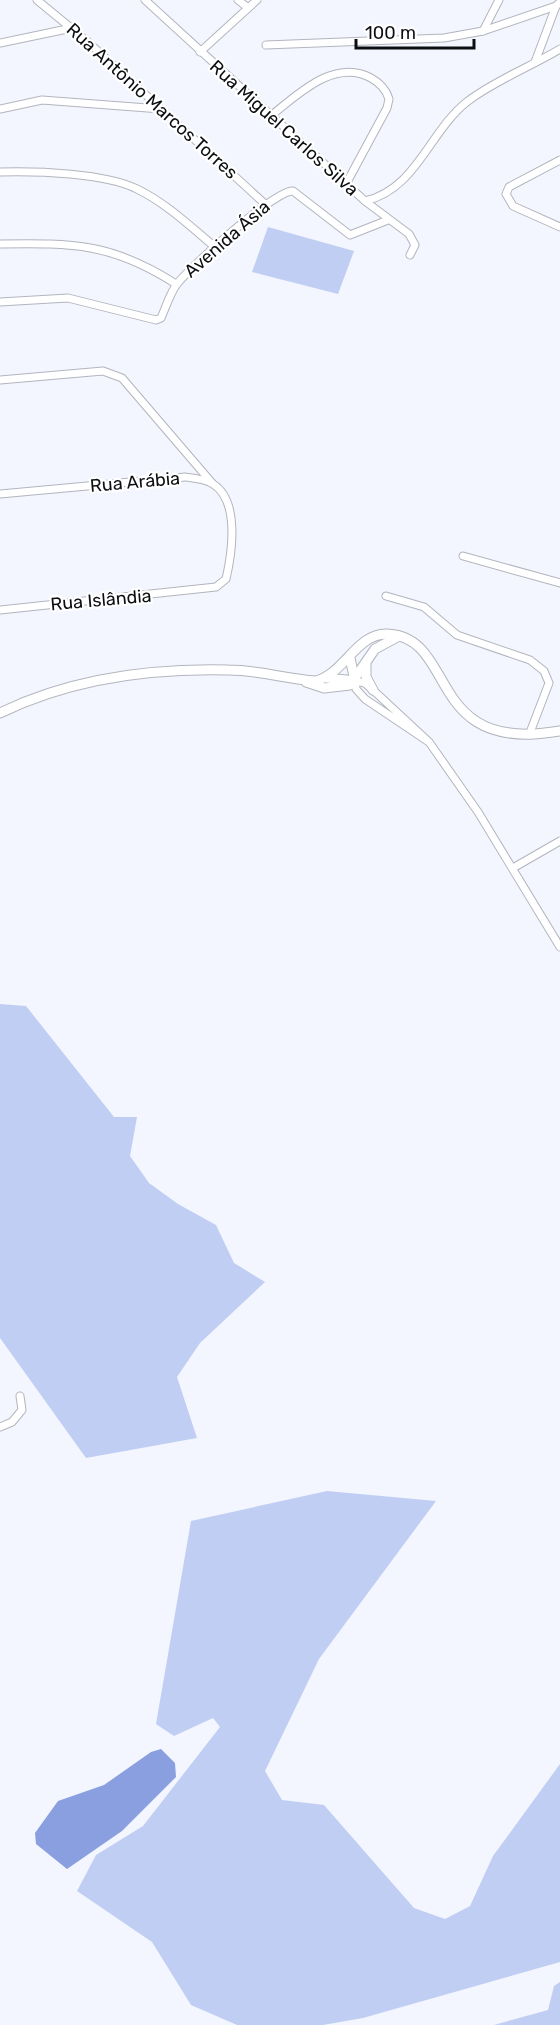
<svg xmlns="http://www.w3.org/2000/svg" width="560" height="2025" font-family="Rubik,sans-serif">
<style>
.green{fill:#c0cef3}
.water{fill:#899fe0}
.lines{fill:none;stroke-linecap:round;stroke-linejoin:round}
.minor-casing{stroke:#b2b5bd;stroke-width:9}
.secondary-casing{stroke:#b2b5bd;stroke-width:11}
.minor{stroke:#fff;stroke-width:7}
.secondary{stroke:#fff;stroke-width:9}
.labels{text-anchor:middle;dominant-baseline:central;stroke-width:4.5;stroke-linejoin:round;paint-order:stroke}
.street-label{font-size:18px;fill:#0d0e11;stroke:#fff}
</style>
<rect width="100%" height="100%" fill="#f3f6fe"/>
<g class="green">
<polygon points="268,227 354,251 338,294 252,272"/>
<polygon points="0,1004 26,1006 114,1117 137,1117 130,1156 149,1183 178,1204 216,1225 234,1263 265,1282 200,1343 177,1377 197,1438 86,1458 0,1338"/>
<polygon points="327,1491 436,1501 319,1659 265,1771 282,1800 324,1805 414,1908 445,1919 470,1906 493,1856 560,1764 560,1962 363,2018 323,2025 237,2025 191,2005 152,1942 77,1891 96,1855 143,1826 220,1727 213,1718 174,1736 156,1724 191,1521"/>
<polygon points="560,1982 560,2025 494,2025 548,2010 554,1986"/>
</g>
<polygon class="water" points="161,1749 175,1763 176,1777 122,1831 67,1869 36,1844 35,1833 58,1801 104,1785 151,1752"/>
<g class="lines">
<defs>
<g id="minor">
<polyline points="37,0 88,42 265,204"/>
<polyline points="145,0 365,201 409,234 415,245 410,255"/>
<polyline points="238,0 247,7"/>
<polyline points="483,31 499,0"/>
<polyline points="0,43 72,28"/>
<polyline points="266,45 444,38 483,31 556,6 560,2"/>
<polyline points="200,52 257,0"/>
<polyline points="535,62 556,6"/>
<polyline points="0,109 42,100 161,109"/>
<path d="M272 115C298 94 335 58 371 78 380 83 386 89 389 99L387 108 346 184"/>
<polyline points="560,160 509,187 506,194 513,206 560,227"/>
<path d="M0 172C37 171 105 173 137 189 166 203 190 226 215 247"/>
<path d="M365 201C417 189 429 131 468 101 496 80 530 67 560 49"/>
<path d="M0 244C74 243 112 243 176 284"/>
<path d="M0 302 68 298 156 320 161 318C166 307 170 293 177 284 190 267 275 190 293 191L350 235 388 220"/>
<polyline points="0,380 103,371 122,378 212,483"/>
<path d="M0 494 185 477C194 478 205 479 213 484 240 501 232 553 226 579L216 587 0 610"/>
<polyline points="463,556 560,583"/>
<polyline points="386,596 424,607 457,635 530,660 544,671 549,683 529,735"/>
<polyline points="429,742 365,699 356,689 355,681 365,683 373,690 429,742 478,812 560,947"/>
<polyline points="513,868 560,841"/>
<polyline points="0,1427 12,1422 22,1410 20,1396"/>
</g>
<g id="secondary">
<polyline points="350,658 355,681"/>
<polyline points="366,664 366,677 373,690"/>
<polyline points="327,678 355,681"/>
<polyline points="306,682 324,688 350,685 375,649 399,636"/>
<path d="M0 713C70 679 152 668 229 670 258 670 286 679 316 681 344 674 357 633 387 634 459 637 423 755 560 731"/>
</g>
</defs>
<use href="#minor" class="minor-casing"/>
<use href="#secondary" class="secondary-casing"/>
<use href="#minor" class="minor"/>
<use href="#secondary" class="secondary"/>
</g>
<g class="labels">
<g class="street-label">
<text transform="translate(152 101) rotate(42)">Rua Antônio Marcos Torres</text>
<text transform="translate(284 128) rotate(42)">Rua Miguel Carlos Silva</text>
<text transform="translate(227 239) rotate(-41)">Avenida Ásia</text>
<text transform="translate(135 482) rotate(-5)">Rua Arábia</text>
<text transform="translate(101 600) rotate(-5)">Rua Islândia</text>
</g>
</g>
<path d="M356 39v9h118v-9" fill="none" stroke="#0d0e11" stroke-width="3"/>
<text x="365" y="39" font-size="18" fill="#0d0e11" stroke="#ffffff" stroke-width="4.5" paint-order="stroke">100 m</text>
</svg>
